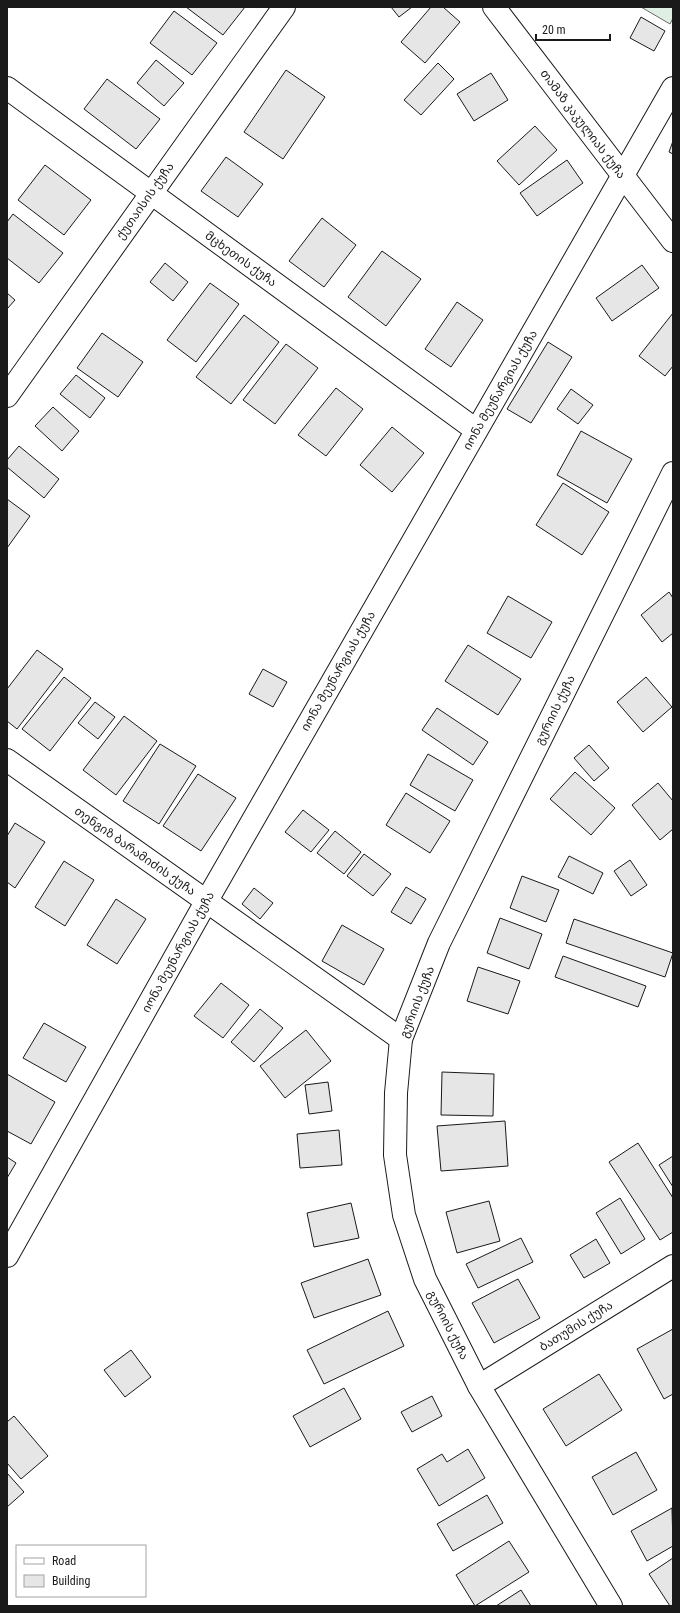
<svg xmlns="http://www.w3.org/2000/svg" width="680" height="1613" font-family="'Roboto Condensed','Noto Sans Georgian',sans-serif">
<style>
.green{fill:#e0efe3;stroke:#6a6a6a}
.building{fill:#e6e6e6;stroke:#1a1a1a}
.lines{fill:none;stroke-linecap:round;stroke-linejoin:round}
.minor-casing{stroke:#1a1a1a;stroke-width:24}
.trunk-casing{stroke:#1a1a1a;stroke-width:24}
.minor{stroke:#fff;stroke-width:22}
.trunk{stroke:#fff;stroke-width:22}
.labels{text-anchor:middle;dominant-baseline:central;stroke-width:3;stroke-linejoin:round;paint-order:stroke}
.street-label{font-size:12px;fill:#1a1a1a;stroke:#fff}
</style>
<rect width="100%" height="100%" fill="#fff"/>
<polygon class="green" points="641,7 673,7 673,18 670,24"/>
<g class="building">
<polygon points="186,7 245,7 223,35"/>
<polygon points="391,7 412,7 399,17"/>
<polygon points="431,7 443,7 460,22 425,63 401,42"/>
<polygon points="174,11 217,43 192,75 150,43"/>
<polygon points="641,17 665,31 654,51 630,38"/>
<polygon points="156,60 184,83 164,106 137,83"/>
<polygon points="438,63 454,79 421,115 404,100"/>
<polygon points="286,70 325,97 283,159 244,132"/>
<polygon points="491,73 508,100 474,121 457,94"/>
<polygon points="107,79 160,119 136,149 84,109"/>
<polygon points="535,126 557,150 519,185 497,161"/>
<polygon points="673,141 673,154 669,152"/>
<polygon points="226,157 263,184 238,217 201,191"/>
<polygon points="567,160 583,183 537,216 520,193"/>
<polygon points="45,165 91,200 64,235 18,200"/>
<polygon points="13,214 63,253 39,283 7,258 7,222"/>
<polygon points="322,218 356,245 324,287 289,261"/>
<polygon points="382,251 421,279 386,326 348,297"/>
<polygon points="165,263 188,282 173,301 150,282"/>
<polygon points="642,265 659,288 612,321 596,298"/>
<polygon points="210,283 239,304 196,362 167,340"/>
<polygon points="7,293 15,300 7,309"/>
<polygon points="457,302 483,320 451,367 425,349"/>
<polygon points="673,313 673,366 665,376 639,356"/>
<polygon points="244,315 279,342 231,404 196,377"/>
<polygon points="102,333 143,362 118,397 77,368"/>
<polygon points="548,342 572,357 531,423 507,409"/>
<polygon points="286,344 318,368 275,424 243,400"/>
<polygon points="76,375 105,398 90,418 60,394"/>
<polygon points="336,388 363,409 326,456 298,435"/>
<polygon points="571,389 593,405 578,424 557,409"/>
<polygon points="53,407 79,431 62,451 35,426"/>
<polygon points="392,427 424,453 392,492 360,465"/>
<polygon points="581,431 632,459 607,503 557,475"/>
<polygon points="19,446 59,479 44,498 7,467 7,460"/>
<polygon points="563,483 609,512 582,555 536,525"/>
<polygon points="7,499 30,516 7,548"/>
<polygon points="669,592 673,598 673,633 662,642 641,615"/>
<polygon points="508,596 552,622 531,658 487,633"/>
<polygon points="468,645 521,679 498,715 445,681"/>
<polygon points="37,650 63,669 17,729 7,721 7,689"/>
<polygon points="263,669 287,682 273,707 249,694"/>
<polygon points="64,677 91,698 50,751 22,729"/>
<polygon points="646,677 672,707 643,732 617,702"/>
<polygon points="95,702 115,717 98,739 78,723"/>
<polygon points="437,708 488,742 473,765 422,730"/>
<polygon points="124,716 157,741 116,795 83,770"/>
<polygon points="160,744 196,766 159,824 123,801"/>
<polygon points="589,745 609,768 594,781 574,758"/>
<polygon points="428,754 473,780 455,811 410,785"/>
<polygon points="575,772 615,808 591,835 550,799"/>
<polygon points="198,774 236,798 201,851 163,826"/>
<polygon points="658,783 673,801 673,829 660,840 632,805"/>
<polygon points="406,793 450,821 430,853 386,825"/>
<polygon points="303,810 329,830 311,852 285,832"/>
<polygon points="15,823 45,842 15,888 7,882 7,836"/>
<polygon points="335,831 361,852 344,874 317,853"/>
<polygon points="364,854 391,874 373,896 347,876"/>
<polygon points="569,856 603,873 593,894 558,877"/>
<polygon points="630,860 647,885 631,896 614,871"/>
<polygon points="64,861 94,880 65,926 35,907"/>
<polygon points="522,876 559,890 546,922 510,908"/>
<polygon points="406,887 426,899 411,924 391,912"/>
<polygon points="254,888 273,903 260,919 242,904"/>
<polygon points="116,899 146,919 117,964 87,945"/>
<polygon points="500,918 542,934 529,969 487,953"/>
<polygon points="574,919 673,953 665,977 566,943"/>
<polygon points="342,925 384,949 364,985 322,961"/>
<polygon points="563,956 646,986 638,1007 555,977"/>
<polygon points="478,967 520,981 508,1014 467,1001"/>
<polygon points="221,983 249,1005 223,1038 194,1016"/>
<polygon points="260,1009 283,1028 254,1062 231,1042"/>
<polygon points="44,1023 86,1047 66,1082 23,1058"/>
<polygon points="306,1030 331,1061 285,1098 260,1066"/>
<polygon points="442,1072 494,1074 493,1116 441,1115"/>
<polygon points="7,1074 55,1102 31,1144 7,1131"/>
<polygon points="328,1082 332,1111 309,1114 305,1085"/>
<polygon points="505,1121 508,1166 441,1171 437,1126"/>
<polygon points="339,1130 342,1165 300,1168 297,1134"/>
<polygon points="638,1143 673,1198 673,1232 660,1240 609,1162"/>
<polygon points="673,1156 673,1187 659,1165"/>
<polygon points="7,1157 16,1163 7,1178"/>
<polygon points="620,1198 645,1239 621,1254 596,1213"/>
<polygon points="489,1201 500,1241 457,1253 446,1212"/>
<polygon points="351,1203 359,1238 314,1247 307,1213"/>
<polygon points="521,1238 533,1262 478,1288 466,1264"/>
<polygon points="596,1239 610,1263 584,1278 570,1255"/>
<polygon points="368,1259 381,1295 314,1318 301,1283"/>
<polygon points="518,1279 540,1318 494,1343 472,1303"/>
<polygon points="388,1311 404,1346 324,1384 307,1350"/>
<polygon points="673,1329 673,1394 664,1399 637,1349"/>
<polygon points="131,1350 151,1377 125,1397 104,1370"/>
<polygon points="599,1374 622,1410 566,1446 543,1409"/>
<polygon points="344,1388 361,1419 310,1447 293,1416"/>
<polygon points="432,1396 442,1416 412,1432 401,1412"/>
<polygon points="14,1416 48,1456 21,1479 7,1463 7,1422"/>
<polygon points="468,1449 485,1478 439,1506 417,1469 442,1454 447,1462"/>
<polygon points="636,1452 657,1490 613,1515 592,1477"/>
<polygon points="7,1473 24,1492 7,1507"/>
<polygon points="487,1495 503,1523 453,1551 437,1524"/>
<polygon points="672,1508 673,1546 647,1561 631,1531"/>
<polygon points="509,1541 529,1572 475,1606 456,1575"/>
<polygon points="673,1558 673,1606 670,1606 649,1574"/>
<polygon points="521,1590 531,1606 496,1606"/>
</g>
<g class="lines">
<defs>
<g id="minor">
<polyline points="494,7 673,241"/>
<polyline points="7,88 476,430"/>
<polyline points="7,396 284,7"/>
<polyline points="7,760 401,1039"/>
<polyline points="7,1256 206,902 673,88"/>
<polyline points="479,1386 673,1266"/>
</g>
<polyline id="trunk" points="611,1606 479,1386 425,1279 404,1215 395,1155 396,1093 401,1039 439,943 673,473"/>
</defs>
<use href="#minor" class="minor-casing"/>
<use href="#trunk" class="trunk-casing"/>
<use href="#minor" class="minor"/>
<use href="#trunk" class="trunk"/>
</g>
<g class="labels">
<g class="street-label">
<text transform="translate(583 124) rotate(53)">თამაზ კაკულიას ქუჩა</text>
<text transform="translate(145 201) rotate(-55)">ქუთაისის ქუჩა</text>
<text transform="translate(241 259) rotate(36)">მცხეთის ქუჩა</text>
<text transform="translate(500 390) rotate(-60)">იონა მეუნარგიას ქუჩა</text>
<text transform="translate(338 671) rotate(-60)">იონა მეუნარგიას ქუჩა</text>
<text transform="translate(555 710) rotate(-64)">გურიის ქუჩა</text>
<text transform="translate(135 851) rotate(35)">თენგიზ ბარამიძის ქუჩა</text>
<text transform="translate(178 952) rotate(-61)">იონა მეუნარგიას ქუჩა</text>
<text transform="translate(417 1002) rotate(-69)">გურიის ქუჩა</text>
<text transform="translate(448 1325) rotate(63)">გურიის ქუჩა</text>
<text transform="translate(576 1326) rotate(-32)">ბათუმის ქუჩა</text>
</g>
</g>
<rect width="680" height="1613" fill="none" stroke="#1a1a1a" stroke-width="16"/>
<rect x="16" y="1545" width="130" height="52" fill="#ffffff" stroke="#a3a3a3"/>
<rect x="24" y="1558" width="20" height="6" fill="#ffffff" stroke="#a3a3a3"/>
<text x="52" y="1565" font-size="12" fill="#1a1a1a">Road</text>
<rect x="24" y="1575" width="20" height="12" fill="#e6e6e6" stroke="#a3a3a3"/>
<text x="52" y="1585" font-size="12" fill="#1a1a1a">Building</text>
<path d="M536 34v6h74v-6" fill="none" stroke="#1a1a1a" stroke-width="2"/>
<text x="542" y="34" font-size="12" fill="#1a1a1a" stroke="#ffffff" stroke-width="3" paint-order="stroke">20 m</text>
</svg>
